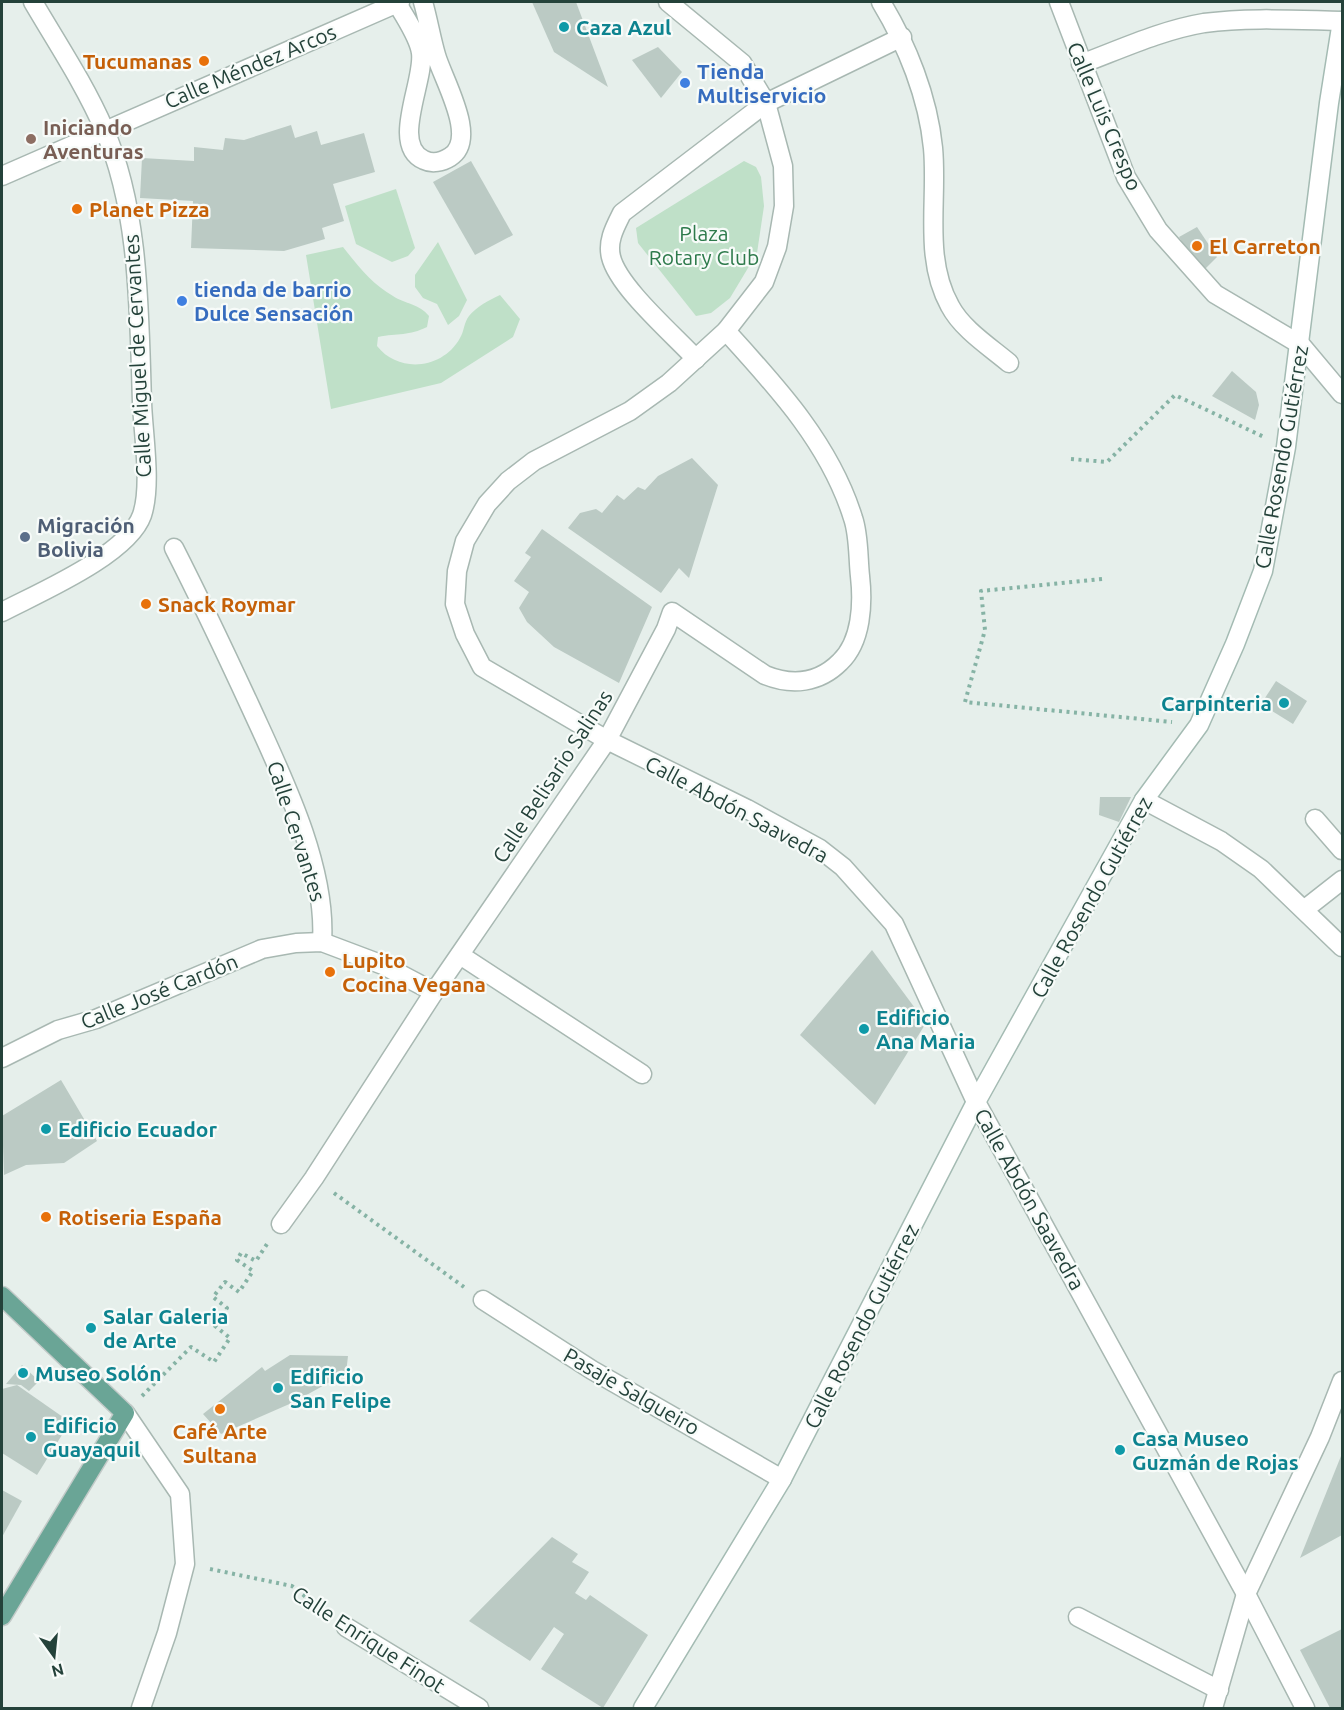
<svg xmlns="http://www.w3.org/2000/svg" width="1344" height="1710" font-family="Ubuntu,sans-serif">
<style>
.green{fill:#bfe0c8}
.building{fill:#bbcac4}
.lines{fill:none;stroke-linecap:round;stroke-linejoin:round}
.lane-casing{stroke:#a8b8b2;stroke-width:21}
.street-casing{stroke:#a8b8b2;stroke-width:21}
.secondary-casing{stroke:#a4bbb3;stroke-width:21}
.primary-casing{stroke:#c2cac8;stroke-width:21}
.path{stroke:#86b3a5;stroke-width:4;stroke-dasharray:3 4.5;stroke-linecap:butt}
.lane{stroke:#fff;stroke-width:18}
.street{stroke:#fff;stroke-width:18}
.secondary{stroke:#fff;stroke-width:18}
.primary{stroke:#6aa596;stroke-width:18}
.culture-dot{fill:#0f9aa8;stroke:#f7fbf9;stroke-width:2}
.food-dot{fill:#e8710a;stroke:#f7fbf9;stroke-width:2}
.shop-dot{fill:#3f7fe0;stroke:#f7fbf9;stroke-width:2}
.education-dot{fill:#8d6e63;stroke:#f7fbf9;stroke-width:2}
.service-dot{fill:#5c6f8a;stroke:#f7fbf9;stroke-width:2}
.labels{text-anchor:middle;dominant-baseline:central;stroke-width:4.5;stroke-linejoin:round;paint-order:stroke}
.culture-label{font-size:21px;font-weight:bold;fill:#0d838f;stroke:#f7fbf9;text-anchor:start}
.food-label{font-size:21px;font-weight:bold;fill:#c56008;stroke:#f7fbf9;text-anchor:start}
.street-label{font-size:21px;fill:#24423a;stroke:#f7fbf9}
.shop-label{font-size:21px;font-weight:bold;fill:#366cbe;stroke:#f7fbf9;text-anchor:start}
.education-label{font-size:21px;font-weight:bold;fill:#785e54;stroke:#f7fbf9;text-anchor:start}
.park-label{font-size:21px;fill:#2d7a4b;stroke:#f7fbf9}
.service-label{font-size:21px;font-weight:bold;fill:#4e5e75;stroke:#f7fbf9;text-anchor:start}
</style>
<rect width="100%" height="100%" fill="#e6efeb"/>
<g class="green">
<polygon points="744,161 756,167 761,177 764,206 757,253 730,298 711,313 696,316 638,243 636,228"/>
<polygon points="396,189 415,248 408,256 392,262 356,244 345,206"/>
<polygon points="438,242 467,300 459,316 448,325 437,304 423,298 415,287 415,275"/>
<path d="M343 247C358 266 372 284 393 296 405 304 420 304 429 316L427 327C409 336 398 333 378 337L377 346C399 374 443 369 460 338 464 332 464 322 469 316 476 307 489 300 500 295L520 319 513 337 441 383 331 409 306 255Z"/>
</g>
<g class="building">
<polygon points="532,2 576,2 608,87 554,52"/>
<polygon points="658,47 682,72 661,98 632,60"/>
<polygon points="291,125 295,138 317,131 321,145 364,133 375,172 333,184 344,221 322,228 325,239 284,251 191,248 193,201 140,198 142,158 194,161 194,147 223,150 225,138 244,140"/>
<polygon points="471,161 513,235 475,255 433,182"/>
<polygon points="1197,227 1217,257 1201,273 1179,237"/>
<polygon points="1232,371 1256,392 1259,405 1255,420 1212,396"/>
<polygon points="692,458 718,485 689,578 679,568 661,593 568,528 580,513 596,509 602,513 617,495 624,500 638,487 645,490 658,476"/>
<polygon points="542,529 652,607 619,683 554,647 527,622 519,608 529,592 514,581 531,557 525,553"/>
<polygon points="1276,681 1307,701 1293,724 1261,704"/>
<polygon points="1100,797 1131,797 1119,822 1099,815"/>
<polygon points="872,950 926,1023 875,1105 800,1035"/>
<polygon points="61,1080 97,1141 64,1163 26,1165 4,1175 2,1116"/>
<polygon points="290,1355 348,1356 346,1373 294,1402 221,1434 203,1414 262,1367 265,1371"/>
<polygon points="22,1365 39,1381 29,1391 21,1385 6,1384"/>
<polygon points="17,1385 70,1422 37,1475 2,1453 2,1389"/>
<polygon points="1341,1456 1342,1535 1300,1558"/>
<polygon points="2,1490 22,1501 2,1537"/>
<polygon points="552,1537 578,1554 572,1562 589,1572 575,1593 586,1600 590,1595 648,1635 603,1708 541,1669 564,1634 554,1627 530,1661 469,1621"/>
<polygon points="1342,1629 1342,1708 1330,1708 1300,1650"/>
</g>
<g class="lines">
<defs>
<g id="lane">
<path d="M397 3C405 18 419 37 421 53 425 81 390 145 424 160 432 164 442 162 450 157 479 139 443 80 436 55 431 38 428 19 423 2"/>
<polyline points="1315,819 1342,850"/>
<polyline points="1305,909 1342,880"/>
<polyline points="460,955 642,1074"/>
<polyline points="483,1300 592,1370 782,1479"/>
<polyline points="1078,1617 1219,1690"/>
</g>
<g id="street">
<polyline points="668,2 742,63 766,103 783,166 784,206 777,247 764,282 726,331 669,383 630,411 534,461 508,481 487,504 465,541 457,571 455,604 465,634 482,667 607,740 747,809 820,849 843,867 894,924 976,1102 1246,1594 1305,1708"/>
<path d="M881 2C907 45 928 97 933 148 938 200 923 258 950 306 962 329 990 347 1009 363"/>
<polyline points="1059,2 1126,177 1158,230 1215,294 1301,345 1342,394"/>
<path d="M1081 64C1121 49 1162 30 1204 23 1250 17 1296 20 1342 21"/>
<polyline points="2,176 400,2"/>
<path d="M696 359C674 335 618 287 611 257 607 241 615 227 622 213L766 103 902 37"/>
<path d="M174 548C201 601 226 654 251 708 282 776 327 866 322 942"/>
<path d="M2 612C38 593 128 555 142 515 152 485 143 434 142 402 139 314 140 210 104 129 85 85 57 43 33 2"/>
<polyline points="1144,800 1221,841 1261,869 1342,947"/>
<polyline points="2,1058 58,1030 96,1019 262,949 296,943 322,942 383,965 434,992"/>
<path d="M281 1224 314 1178 434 992 607 740 666 629 672 612 765 675C792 686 819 683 840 662 862 641 863 603 860 576 858 558 859 535 853 518 830 444 777 387 726 331"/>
<polyline points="125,1413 180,1494 185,1564 167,1633 141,1708"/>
<polyline points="346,1627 479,1708"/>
<polyline points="1213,1708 1246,1594 1320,1437 1342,1381"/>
</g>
<polyline id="secondary" points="643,1708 782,1479 976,1102 1144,800 1199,725 1235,644 1263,571 1286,447 1329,103 1342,21"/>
<polyline id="primary" points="2,1296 125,1413 2,1616"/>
</defs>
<use href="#lane" class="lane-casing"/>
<use href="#street" class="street-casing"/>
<use href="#secondary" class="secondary-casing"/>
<use href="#primary" class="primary-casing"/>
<g class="path">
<polyline points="1071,459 1107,462 1175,395 1264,437"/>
<polyline points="1102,579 981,591 985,630 965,702 1172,722"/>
<polyline points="334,1193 464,1287"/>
<polyline points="142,1396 191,1347 214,1362 230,1338 215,1326 227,1308 213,1297 225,1282 239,1292 253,1271 237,1260 241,1253 256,1261 267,1244"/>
<polyline points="210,1569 292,1586 326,1613"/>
</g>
<use href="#lane" class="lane"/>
<use href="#street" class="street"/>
<use href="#secondary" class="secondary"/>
<use href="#primary" class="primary"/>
</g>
<g class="culture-dot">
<circle cx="564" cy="27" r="6"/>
<circle cx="1284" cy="703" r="6"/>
<circle cx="864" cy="1029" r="6"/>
<circle cx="46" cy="1129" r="6"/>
<circle cx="91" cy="1328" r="6"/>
<circle cx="23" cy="1373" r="6"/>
<circle cx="278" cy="1388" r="6"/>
<circle cx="31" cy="1437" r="6"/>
<circle cx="1120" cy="1450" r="6"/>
</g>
<g class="food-dot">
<circle cx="204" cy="61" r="6"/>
<circle cx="77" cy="209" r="6"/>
<circle cx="1197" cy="246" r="6"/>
<circle cx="146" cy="604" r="6"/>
<circle cx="330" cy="972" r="6"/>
<circle cx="46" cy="1217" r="6"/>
<circle cx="220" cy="1409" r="6"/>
</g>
<g class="shop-dot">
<circle cx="685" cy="83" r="6"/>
<circle cx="182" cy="301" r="6"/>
</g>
<circle class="education-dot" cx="31" cy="139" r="6"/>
<circle class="service-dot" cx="25" cy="537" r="6"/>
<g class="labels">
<g class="culture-label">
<text x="576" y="27">Caza Azul</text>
<text x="1272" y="703" text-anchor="end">Carpinteria</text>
<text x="876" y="1017">Edificio<tspan x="876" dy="24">Ana Maria</tspan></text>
<text x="58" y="1129">Edificio Ecuador</text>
<text x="103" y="1316">Salar Galeria<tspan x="103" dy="24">de Arte</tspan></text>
<text x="35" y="1373">Museo Solón</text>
<text x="290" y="1376">Edificio<tspan x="290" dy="24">San Felipe</tspan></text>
<text x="43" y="1425">Edificio<tspan x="43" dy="24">Guayaquil</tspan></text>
<text x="1132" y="1438">Casa Museo<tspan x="1132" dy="24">Guzmán de Rojas</tspan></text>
</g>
<g class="food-label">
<text x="192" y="61" text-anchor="end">Tucumanas</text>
<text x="89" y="209">Planet Pizza</text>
<text x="1209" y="246">El Carreton</text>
<text x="158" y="604">Snack Roymar</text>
<text x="342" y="960">Lupito<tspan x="342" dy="24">Cocina Vegana</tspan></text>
<text x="58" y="1217">Rotiseria España</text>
<text x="220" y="1431" text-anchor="middle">Café Arte<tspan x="220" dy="24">Sultana</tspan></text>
</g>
<g class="street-label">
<text transform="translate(250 66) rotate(-23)">Calle Méndez Arcos</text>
<text transform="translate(1105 116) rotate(67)">Calle Luis Crespo</text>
<text transform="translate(137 356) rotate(-93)">Calle Miguel de Cervantes</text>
<text transform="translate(1281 457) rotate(-80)">Calle Rosendo Gutiérrez</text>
<text transform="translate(552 776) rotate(-57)">Calle Belisario Salinas</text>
<text transform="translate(737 809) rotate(28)">Calle Abdón Saavedra</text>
<text transform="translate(297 831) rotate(72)">Calle Cervantes</text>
<text transform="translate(1091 897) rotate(-61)">Calle Rosendo Gutiérrez</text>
<text transform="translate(159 991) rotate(-22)">Calle José Cardón</text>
<text transform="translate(1030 1199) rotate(61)">Calle Abdón Saavedra</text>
<text transform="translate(861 1326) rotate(-63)">Calle Rosendo Gutiérrez</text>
<text transform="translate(632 1391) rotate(30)">Pasaje Salgueiro</text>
<text transform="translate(369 1639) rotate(33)">Calle Enrique Finot</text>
</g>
<g class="shop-label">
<text x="697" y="71">Tienda<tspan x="697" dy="24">Multiservicio</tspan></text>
<text x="194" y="289">tienda de barrio<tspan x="194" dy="24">Dulce Sensación</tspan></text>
</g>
<g class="education-label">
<text x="43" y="127">Iniciando<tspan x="43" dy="24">Aventuras</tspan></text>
</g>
<g class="park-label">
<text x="704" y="233">Plaza<tspan x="704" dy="24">Rotary Club</tspan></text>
</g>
<g class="service-label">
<text x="37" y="525">Migración<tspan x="37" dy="24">Bolivia</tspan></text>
</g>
</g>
<rect width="1344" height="1710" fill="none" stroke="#24423a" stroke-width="6"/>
<g transform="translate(54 1656) rotate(165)" stroke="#f7fbf9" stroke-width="4.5" paint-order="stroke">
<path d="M0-4.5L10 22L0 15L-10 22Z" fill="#24423a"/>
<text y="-9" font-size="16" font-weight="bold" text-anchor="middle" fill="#24423a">N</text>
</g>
</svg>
